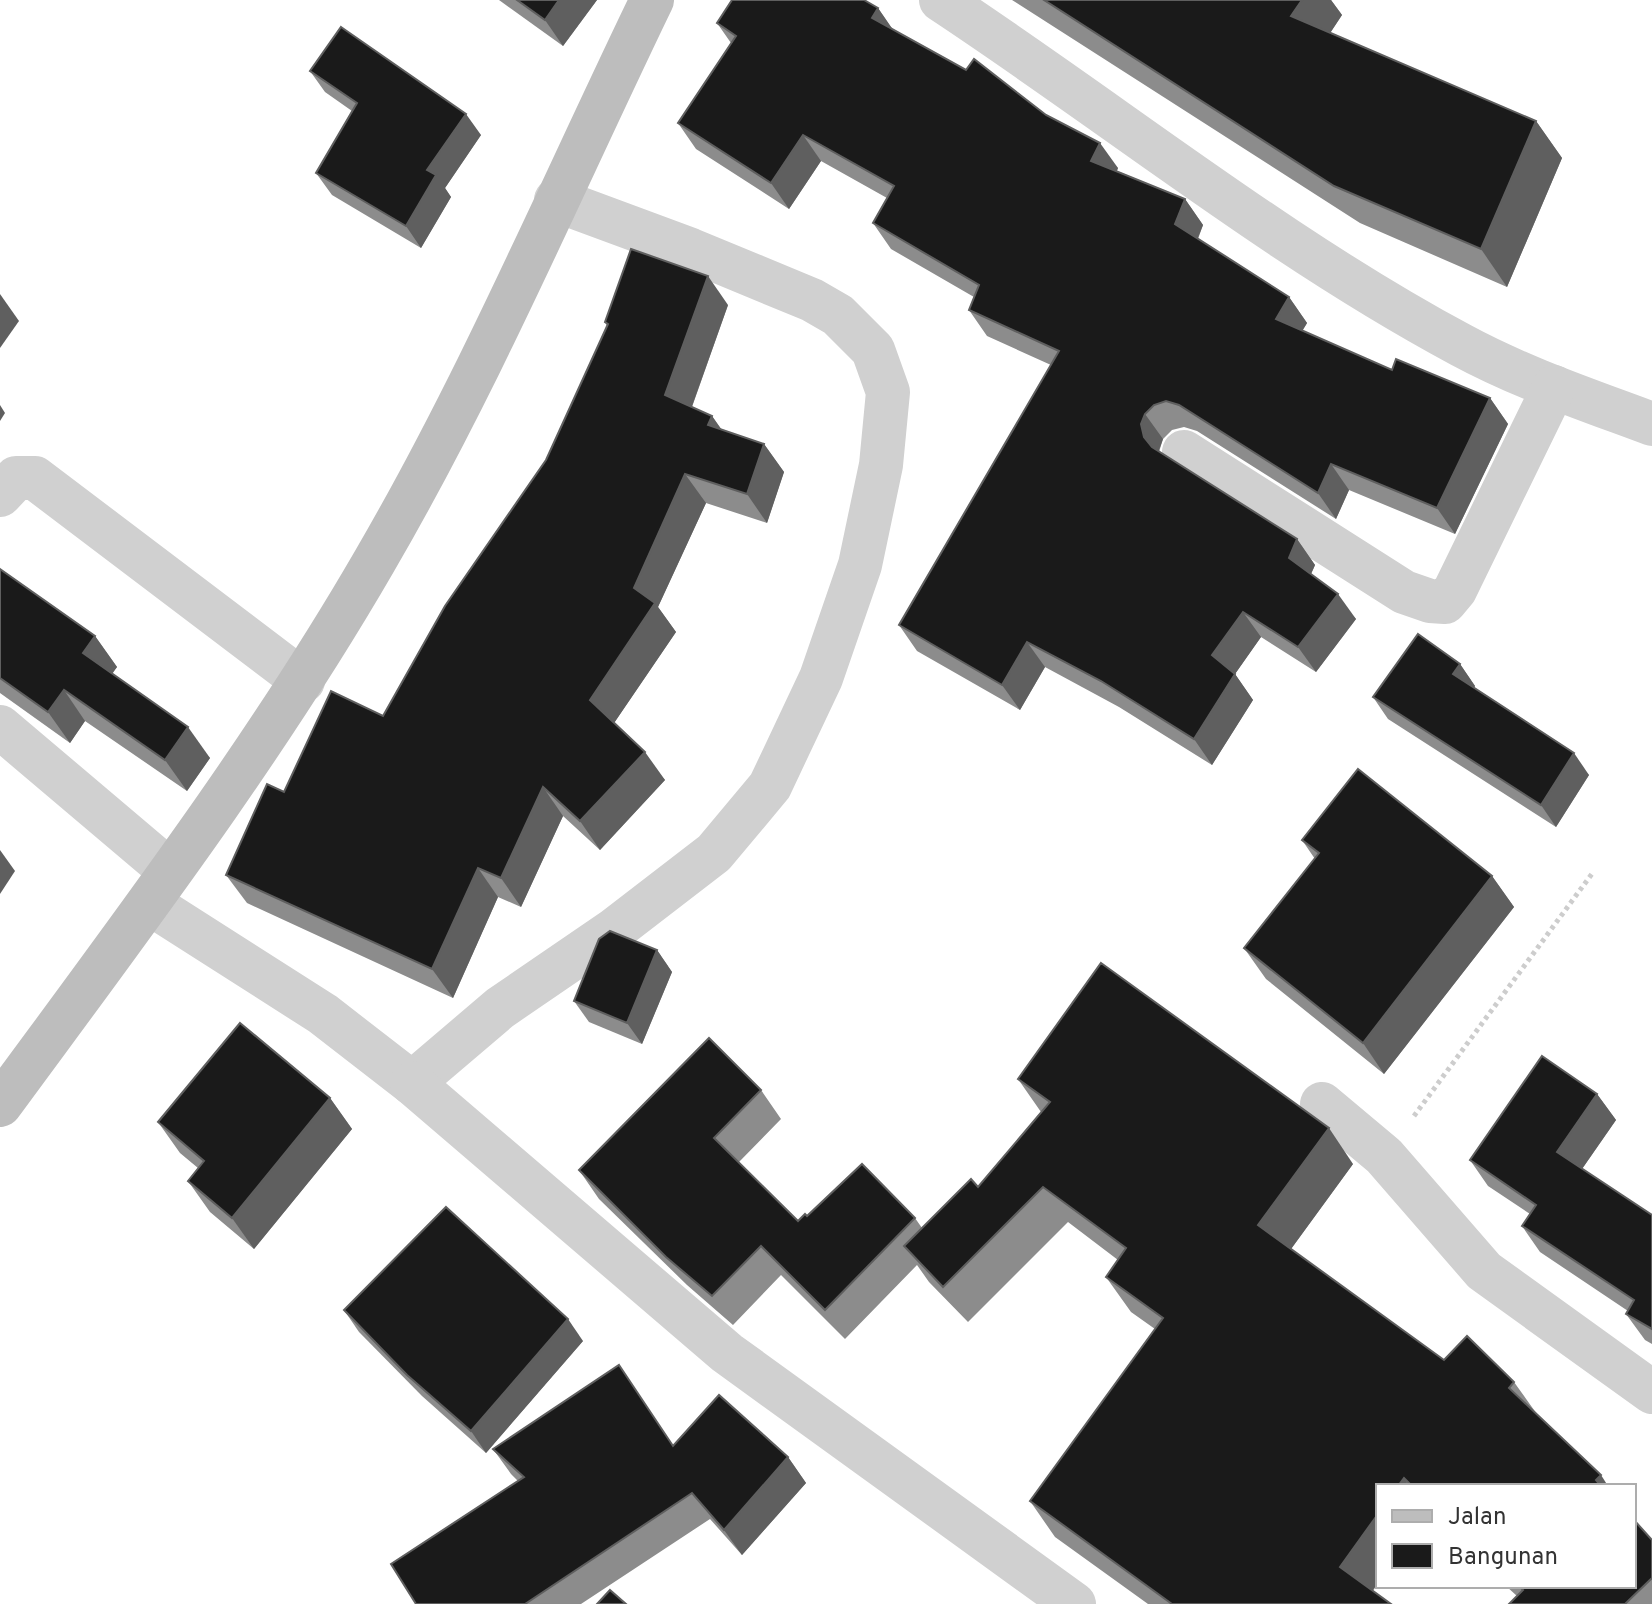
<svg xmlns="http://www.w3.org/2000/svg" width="1652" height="1604" font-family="Overpass,sans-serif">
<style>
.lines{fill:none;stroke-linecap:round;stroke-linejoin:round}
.path{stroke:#cdcdcd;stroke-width:5;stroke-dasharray:4 4;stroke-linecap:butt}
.street{stroke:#d0d0d0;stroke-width:44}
.secondary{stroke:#bdbdbd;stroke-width:44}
.wall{fill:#8c8c8c}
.shaded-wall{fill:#5f5f5f}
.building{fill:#1a1a1a;stroke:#5f5f5f;stroke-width:2}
</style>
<rect width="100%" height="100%" fill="#fff"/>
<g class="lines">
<polyline class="path" points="1414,1116 1594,871"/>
<g class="street">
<path d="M941 0C1114 114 1278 247 1461 345 1522 378 1588 400 1652 424"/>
<polyline points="1184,452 1404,592 1430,601 1445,602 1455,590 1554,387"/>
<polyline points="0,495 16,478 35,478 303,681"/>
<polyline points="0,727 170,871"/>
<polyline points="149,903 323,1014 412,1083 500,1008 614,930 714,853 770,786 821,678 860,565 881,465 888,392 873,350 838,315 812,300 691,250 556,200"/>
<polyline points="412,1083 727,1353 1074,1604"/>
<polyline points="1322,1104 1384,1156 1484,1271 1652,1392"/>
</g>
<path class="secondary" d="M0 1105C130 928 264 752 374 562 479 382 561 188 652 0"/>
</g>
<g class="wall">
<polygon points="499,0 597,0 563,46"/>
<polygon points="1012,0 1331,0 1342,15 1330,33 1536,121 1562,158 1507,287 1360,223"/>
<polygon points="878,8 892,29 1046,115 1118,168 1117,171 1185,199 1203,225 1198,239 1289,297 1307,323 1302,331 1392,370 1490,398 1508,424 1455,534 1349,490 1336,519 1197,431 1184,427 1172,430 1163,439 1159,452 1297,539 1315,565 1311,574 1356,619 1316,672 1261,637 1235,674 1253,700 1212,765 1119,707 1045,667 1020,710 917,651 899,625 1051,365 987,336 969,310 974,297 891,249 873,223 887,198 821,161 789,209 696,149 678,123 731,43 717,23"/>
<polygon points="310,71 481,135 445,188 451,197 421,248 332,195 316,173 352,111 325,92"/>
<polygon points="728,305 692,407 712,416 722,430 764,444 784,472 767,523 706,503 658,607 676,632 614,723 665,780 600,850 563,816 521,907 498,897 453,998 247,903 226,875 284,792 383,716 546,460 607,326 605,322"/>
<polygon points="0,569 95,636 117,667 112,673 210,758 187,791 85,721 70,743 0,693"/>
<polygon points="1460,664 1475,686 1474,688 1589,775 1556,827 1388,719 1373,697"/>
<polygon points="1302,840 1492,876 1514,907 1384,1074 1266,979 1244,948 1315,859"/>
<polygon points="657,950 672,972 642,1044 589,1022 574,1001"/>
<polygon points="1018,1079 1353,1164 1291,1249 1444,1360 1514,1382 1539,1417 1608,1486 1378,1486 1378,1583 1373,1591 1391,1604 1148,1604 1055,1537 1030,1501 1155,1329 1131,1312 1106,1277 1118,1260 1068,1222 968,1322 929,1282 917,1265 845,1339 781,1275 733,1325 687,1285 599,1199 579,1170 761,1090 781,1119 739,1162 798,1221 807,1216 915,1218 922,1228 978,1187 1041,1112"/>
<polygon points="1597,1094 1616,1120 1582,1169 1652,1215 1652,1344 1645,1340 1626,1314 1628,1311 1540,1252 1522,1226 1530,1214 1488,1186 1470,1160"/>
<polygon points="330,1098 352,1129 254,1249 210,1212 188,1181 198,1168 180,1153 158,1122"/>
<polygon points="344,1310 583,1341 486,1453 422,1396 359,1332"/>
<polygon points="619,1365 673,1446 788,1457 806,1483 742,1555 710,1519 581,1604 416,1604 518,1481 511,1474 493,1449"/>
<polygon points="1652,1540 1652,1604 1509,1604 1517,1596 1506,1586 1634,1586"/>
</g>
<g class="shaded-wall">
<polygon points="559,0 597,0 563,46 545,20"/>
<polygon points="1302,0 1331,0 1342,15 1317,53 1291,16"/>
<polygon points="878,8 896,34 872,18"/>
<polygon points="466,114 481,135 445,188 451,197 421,248 406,226 427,170"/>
<polygon points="1536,121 1562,158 1507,287 1481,249"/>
<polygon points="803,135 821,161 789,209 771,183"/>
<polygon points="1100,143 1118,168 1109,187 1091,161"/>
<polygon points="1185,199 1203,225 1193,250 1175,224"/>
<polygon points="708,276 728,305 686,423 665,395"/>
<polygon points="0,294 19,321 0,348"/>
<polygon points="1289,297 1307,323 1294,345 1276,319"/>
<polygon points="1490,398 1508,424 1455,534 1437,508"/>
<polygon points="0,405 5,413 0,421"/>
<polygon points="1145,414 1163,439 1159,450 1162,463 1144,437 1141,424"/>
<polygon points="712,416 732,445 708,425"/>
<polygon points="764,444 784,472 767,523 747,494"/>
<polygon points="1331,464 1349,490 1336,519 1318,493"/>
<polygon points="685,474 706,503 658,607 676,632 610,729 590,700 634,588"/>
<polygon points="1297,539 1315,565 1307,583 1289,558"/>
<polygon points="1338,594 1356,619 1316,672 1298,647"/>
<polygon points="1243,612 1261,637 1235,674 1253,700 1212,765 1194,739 1212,655"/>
<polygon points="95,636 117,667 105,684 83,653"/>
<polygon points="1027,642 1045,667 1020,710 1002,685"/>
<polygon points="1460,664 1475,686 1468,696 1453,674"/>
<polygon points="64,690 85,721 70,743 48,712"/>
<polygon points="188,727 210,758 187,791 165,760"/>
<polygon points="645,752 665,780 600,850 580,821"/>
<polygon points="1574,753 1589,775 1556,827 1541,805"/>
<polygon points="543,787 563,816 521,907 501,878"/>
<polygon points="0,850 15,871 0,894"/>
<polygon points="478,868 498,897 453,998 432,969"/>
<polygon points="1492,876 1514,907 1384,1074 1363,1043"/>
<polygon points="657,950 672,972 642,1044 627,1023"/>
<polygon points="1597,1094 1616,1120 1575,1179 1557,1152"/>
<polygon points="330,1098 352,1129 254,1249 232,1218"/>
<polygon points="1329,1128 1353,1164 1283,1260 1258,1225"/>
<polygon points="568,1319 583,1341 486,1453 471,1431"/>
<polygon points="788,1457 806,1483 742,1555 724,1530"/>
<polygon points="1601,1475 1608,1486 1600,1486 1596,1480"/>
<polygon points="1404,1478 1409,1486 1398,1486"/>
<polygon points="1378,1514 1378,1583 1364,1602 1340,1567"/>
</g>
<g class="building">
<polygon points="517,0 559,0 545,20"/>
<polygon points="732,0 864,0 878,8 872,18 966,70 974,59 1046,115 1100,143 1091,161 1185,199 1175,224 1289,297 1276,319 1392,370 1396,359 1490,398 1437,508 1331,464 1318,493 1179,405 1166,401 1154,405 1145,414 1141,424 1144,437 1152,447 1297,539 1289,558 1338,594 1298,647 1243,612 1212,655 1235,674 1194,739 1101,681 1027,642 1002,685 899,625 1059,351 969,310 979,285 873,223 894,186 803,135 771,183 678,123 736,36 717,23"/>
<polygon points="1044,0 1302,0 1291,16 1536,121 1481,249 1334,186"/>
<polygon points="341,27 466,114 427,170 436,175 406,226 316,173 357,103 310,71"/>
<polygon points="631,249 708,276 665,395 712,416 708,425 764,444 747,494 685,474 634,588 655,603 590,700 645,752 580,821 543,787 501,878 478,868 432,969 226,875 267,784 284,792 331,691 383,716 445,606 546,460 608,324 605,322"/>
<polygon points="0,569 95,636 83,653 188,727 165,760 64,690 48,712 0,678"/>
<polygon points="1418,634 1460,664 1453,674 1574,753 1541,805 1373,697"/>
<polygon points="1358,769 1492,876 1363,1043 1244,948 1319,853 1302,840"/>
<polygon points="610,931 657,950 627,1023 574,1001 599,939"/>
<polygon points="1101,963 1329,1128 1258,1225 1444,1360 1467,1336 1514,1382 1509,1388 1601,1475 1596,1480 1601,1486 1412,1486 1404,1478 1398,1486 1378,1486 1378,1514 1340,1567 1391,1604 1172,1604 1030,1501 1163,1318 1106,1277 1126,1248 1043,1187 943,1287 904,1246 971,1179 978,1187 1050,1102 1018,1079"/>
<polygon points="240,1023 330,1098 232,1218 188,1181 204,1161 158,1122"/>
<polygon points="709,1038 761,1090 714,1138 798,1221 805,1214 807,1216 862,1164 915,1218 825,1310 761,1246 712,1296 666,1257 579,1170"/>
<polygon points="1542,1056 1597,1094 1557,1152 1652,1215 1652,1329 1626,1314 1634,1300 1522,1226 1536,1205 1470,1160"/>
<polygon points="446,1207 568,1319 471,1431 407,1375 344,1310"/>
<polygon points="619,1365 673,1446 719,1395 788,1457 724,1530 692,1493 525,1604 416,1604 391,1564 524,1477 493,1449"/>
<polygon points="1634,1520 1652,1540 1652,1578 1625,1604 1509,1604 1523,1590 1519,1586 1634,1586"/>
<polygon points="610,1590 626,1604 597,1604"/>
</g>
<rect x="1376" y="1484" width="260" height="104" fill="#ffffff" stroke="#adadad" stroke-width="2"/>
<rect x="1392" y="1510" width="40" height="12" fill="#bdbdbd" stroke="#adadad" stroke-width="2"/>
<text x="1448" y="1524" font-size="24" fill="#333333">Jalan</text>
<rect x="1392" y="1544" width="40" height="24" fill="#1a1a1a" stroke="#adadad" stroke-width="2"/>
<text x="1448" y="1564" font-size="24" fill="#333333">Bangunan</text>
</svg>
